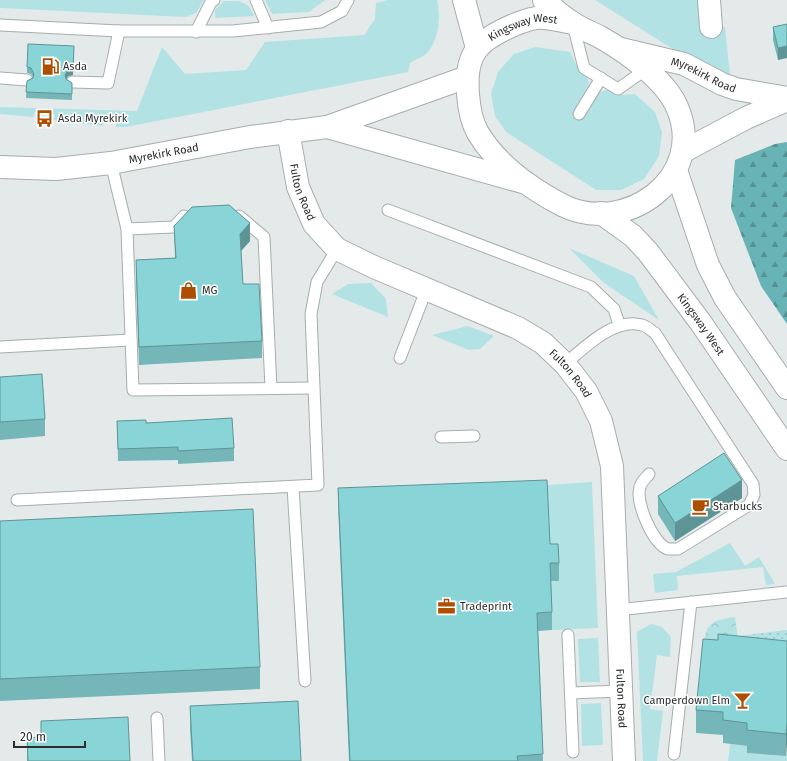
<svg xmlns="http://www.w3.org/2000/svg" width="787" height="761" font-family="'Fira Sans',sans-serif">
<style>
.grass{fill:#b2e2e4}
.forest{fill:url(#forest-firs)}
.park{fill:url(#park-crowns)}
.garden{fill:url(#garden-dots)}
.lines{fill:none;stroke-linecap:round;stroke-linejoin:round}
.service-casing{stroke:#a7adad;stroke-width:13}
.minor-casing{stroke:#a7adad;stroke-width:24}
.tertiary-casing{stroke:#a7adad;stroke-width:24}
.trunk-casing{stroke:#a7adad;stroke-width:24}
.service{stroke:#fff;stroke-width:11}
.minor{stroke:#fff;stroke-width:22}
.tertiary{stroke:#fff;stroke-width:22}
.trunk{stroke:#fff;stroke-width:22}
.wall{fill:#75b6b9}
.shaded-wall{fill:#5f9496}
.building{fill:#88d4d7;stroke:#5f9496}
.labels{text-anchor:middle;dominant-baseline:central;stroke-width:3;stroke-linejoin:round;paint-order:stroke}
.street-label{font-size:11px;fill:#2b2d2d;stroke:#fff}
.poi-label{font-size:11px;fill:#2b2d2d;stroke:#fff;text-anchor:start}
</style>
<defs>
<pattern id="forest-firs" width="22" height="20" patternUnits="userSpaceOnUse"><rect width="22" height="20" fill="#67b3b6"/><path d="M5 1l3.5 6h-7zM16 11l3.5 6h-7z" fill="#559294"/></pattern>
<pattern id="park-crowns" width="20" height="18" patternUnits="userSpaceOnUse"><rect width="20" height="18" fill="#b2e2e4"/><path d="M2 6a3 3 0 1 1 6 0M12 15a3 3 0 1 1 6 0" fill="none" stroke="#99c2c4"/></pattern>
<pattern id="garden-dots" width="8" height="8" patternUnits="userSpaceOnUse"><rect width="8" height="8" fill="#b2e2e4"/><path d="M2 2h.1M6 6h.1" fill="none" stroke="#99c2c4" stroke-width="1.8" stroke-linecap="round"/></pattern>
</defs>
<rect width="100%" height="100%" fill="#e4eaea"/>
<g class="grass">
<polygon points="0,0 204,0 196,13 186,17 0,8"/>
<polygon points="265,0 325,0 309,12 272,14"/>
<path d="M388 0H437C441 16 439 37 429 51 425 56 416 59 410 63L408 72 126 127H116V116H103V126L54 120 55 114 35 112 33 117 0 114V107L137 111 162 47 185 74 246 70 265 42 364 35 375 19 376 3Z"/>
<polygon points="595,0 699,0 703,27 725,27 730,75 700,66"/>
<polygon points="224,1 239,1 249,6 254,16 215,18 215,10"/>
<polygon points="535,47 570,52 580,72 587,76 589,84 573,113 582,118 599,92 610,89 618,95 635,94 655,112 662,132 659,156 644,179 621,190 596,190 506,132 495,116 491,94 498,72 514,54"/>
<polygon points="569,248 634,276 659,320 604,283"/>
<polygon points="371,283 386,299 388,317 332,294 348,284"/>
<polygon points="468,326 494,336 480,349 469,350 432,335"/>
<polygon points="592,482 598,628 552,630 550,581 559,580 550,562 547,485"/>
<polygon points="730,543 745,566 759,557 775,584 766,585 763,567 677,576 678,590 655,593 653,574 676,572"/>
<polygon points="651,624 662,627 671,637 670,657 657,655 650,709 663,711 657,761 643,761 637,632"/>
<polygon points="598,638 600,682 580,682 578,639"/>
<polygon points="601,703 603,745 582,746 581,704"/>
<polygon points="730,744 747,746 747,753 786,756 787,744 787,761 728,761"/>
</g>
<polygon class="forest" points="787,142 787,324 761,286 731,208 735,160 775,144"/>
<path class="park" d="M735 617 739 647 703 661C706 631 701 621 735 617Z"/>
<polygon class="garden" points="787,630 787,664 740,659 738,636"/>
<g class="lines">
<defs>
<g id="service">
<polyline points="256,0 268,28"/>
<polyline points="573,24 584,68 618,89 645,70"/>
<polyline points="0,25 119,31 233,31 321,22 342,11 348,0"/>
<polyline points="196,32 211,2 214,0"/>
<polyline points="0,78 27,80"/>
<polyline points="72,82 108,83 119,31"/>
<polyline points="579,114 601,78"/>
<polyline points="111,163 127,229 133,390 313,388"/>
<polyline points="388,210 591,287 614,309 619,324"/>
<polyline points="239,216 264,237 271,388"/>
<polyline points="127,229 174,227 184,216"/>
<polyline points="0,347 131,340"/>
<polyline points="400,358 427,288"/>
<path d="M565 364C585 347 615 317 642 325 647 326 651 331 655 333L753 484 754 495 749 505 678 549C675 549 671 549 668 549 653 544 635 502 640 487 641 482 646 478 649 474"/>
<polyline points="441,437 474,436"/>
<polyline points="293,487 305,681"/>
<polyline points="17,500 318,485 311,314 317,282 337,249"/>
<polyline points="617,610 787,592"/>
<polyline points="568,635 573,752"/>
<polyline points="571,693 620,691"/>
<polyline points="157,718 159,761"/>
<polyline points="674,754 691,602"/>
</g>
<g id="minor">
<polyline points="709,0 711,27"/>
<path id="s1" d="M288 131 298 187 314 224 337 249 374 267 518 328 543 343 565 364 586 391 601 421 612 466 624 761"/>
</g>
<g id="tertiary">
<path id="s2" d="M621 49 684 64 722 84 736 89 787 98"/>
<polyline points="327,127 526,183"/>
<polyline points="682,152 746,118 787,100"/>
<path id="s3" d="M0 167 56 169 111 163 250 137 327 127 467 77"/>
</g>
<g id="trunk">
<polyline points="464,0 477,48"/>
<path id="s4" d="M544 0C553 8 562 17 573 23 581 29 591 32 600 37 625 51 665 79 677 107 708 177 625 237 562 205 530 188 497 165 478 133 471 121 469 108 468 94 467 79 467 62 477 49 487 35 520 21 536 18 548 17 561 21 573 23"/>
<polyline points="676,170 708,265 725,298 787,388"/>
<path id="s5" d="M601 213 633 236 648 252 701 323 787 449"/>
</g>
</defs>
<use href="#service" class="service-casing"/>
<use href="#minor" class="minor-casing"/>
<use href="#tertiary" class="tertiary-casing"/>
<use href="#trunk" class="trunk-casing"/>
<use href="#service" class="service"/>
<use href="#minor" class="minor"/>
<use href="#tertiary" class="tertiary"/>
<use href="#trunk" class="trunk"/>
</g>
<g class="wall">
<polygon points="787,24 778,60 773,40 773,27"/>
<polygon points="27,67 73,75 68,76 66,79 72,83 72,100 26,98 27,81 33,77 31,74 27,73"/>
<polygon points="174,226 250,241 241,251 243,284 262,341 262,358 139,365 136,278 136,260 175,258"/>
<polygon points="0,377 45,419 45,436 0,440"/>
<polygon points="117,421 146,423 234,448 234,461 178,464 178,460 118,461"/>
<polygon points="338,488 550,544 559,563 559,581 551,581 552,612 552,630 538,631 543,761 349,761 338,506"/>
<polygon points="658,496 742,498 675,541 658,514"/>
<polygon points="0,521 260,667 260,689 0,701"/>
<polygon points="718,640 787,641 786,756 747,753 747,746 723,743 723,735 696,733 696,710"/>
<polygon points="190,706 301,761 192,761 190,729"/>
<polygon points="41,721 130,761 27,761 27,738 41,737"/>
</g>
<g class="shaded-wall">
<polygon points="74,46 73,75 68,76 65,81 65,75"/>
<polygon points="787,46 787,58 778,60 778,48"/>
<polygon points="250,223 250,241 240,252 240,234"/>
<polygon points="742,480 742,498 675,541 675,523"/>
<polygon points="787,721 787,744 786,756 786,734"/>
</g>
<g class="building">
<polygon points="787,24 787,46 778,48 773,27"/>
<polygon points="28,44 74,46 73,69 68,70 65,75 66,79 72,83 72,94 26,92 27,81 33,78 34,74 31,68 27,67"/>
<polygon points="229,205 250,223 240,234 243,284 259,284 262,341 139,347 136,260 176,258 174,226 192,207"/>
<polygon points="42,374 45,419 0,422 0,377"/>
<polygon points="232,418 234,448 178,451 178,447 118,449 117,421 146,420 146,423"/>
<polygon points="724,453 742,480 675,523 658,496"/>
<polygon points="547,480 550,544 558,544 559,563 550,563 552,612 537,613 543,754 517,756 518,761 350,761 338,488"/>
<polygon points="253,509 260,667 0,679 0,521"/>
<polygon points="718,634 787,641 787,721 786,734 747,730 747,723 723,720 723,712 696,710 703,639 718,640"/>
<polygon points="298,701 301,761 193,761 190,706"/>
<polygon points="128,717 130,761 28,761 27,738 41,737 41,721"/>
</g>
<defs>
<symbol id="fuel-bare" viewBox="-9 -9 18 18"><path d="M-5.5-6h7V0h2V4h1.3V-2.5L3-4.5l.8-.8L6-3V5H2.5V1h-1V6h-7ZM-4.2-4.7v3.2H.2V-4.7Z" fill="#ad4e00" stroke="#fff" stroke-width="2.5" paint-order="stroke"/></symbol>
<symbol id="bus-bare" viewBox="-9 -9 18 18"><path d="M-5-6H5V4H4V6H2V4H-2V6H-4V4H-5ZM-3.5-4V0h7V-4ZM-3.5 1.2v1.5H-2V1.2ZM2 1.2v1.5H3.5V1.2Z" fill="#ad4e00" stroke="#fff" stroke-width="2.5" paint-order="stroke"/></symbol>
<symbol id="shop-bare" viewBox="-9 -9 18 18"><path d="M-5-2.5h2.3a2.7 3.5 0 0 1 5.4 0H5L5.5 6h-11ZM-1.5-2.5h3a1.5 2.3 0 0 0-3 0Z" fill="#ad4e00" stroke="#fff" stroke-width="2.5" paint-order="stroke"/></symbol>
<symbol id="cafe-bare" viewBox="-9 -9 18 18"><path d="M-5.5-4.5H6V0H3Q3 3.5 0 3.5H-2.5Q-5.5 3.5-5.5 0ZM3-3.2v2h1.7v-2ZM-6 4.5H4V6H-6Z" fill="#ad4e00" stroke="#fff" stroke-width="2.5" paint-order="stroke"/></symbol>
<symbol id="office-bare" viewBox="-9 -9 18 18"><path d="M-6-3h4V-5.5h4V-3h4V5H-6ZM-1-4.5V-3h2v-1.5ZM-6 0V1H6V0Z" fill="#ad4e00" stroke="#fff" stroke-width="2.5" paint-order="stroke"/></symbol>
<symbol id="bar-bare" viewBox="-9 -9 18 18"><path d="M-6-5H6L.8 .8V4.5H3.5V6h-7V4.5H-.8V.8Z" fill="#ad4e00" stroke="#fff" stroke-width="2.5" paint-order="stroke"/></symbol>
</defs>
<g fill-rule="evenodd">
<use href="#fuel-bare" x="38" y="54" width="25" height="25"/>
<use href="#bus-bare" x="32" y="106" width="25" height="25"/>
<use href="#shop-bare" x="176" y="278" width="25" height="25"/>
<use href="#cafe-bare" x="688" y="494" width="25" height="25"/>
<use href="#office-bare" x="434" y="594" width="25" height="25"/>
<use href="#bar-bare" x="730" y="688" width="25" height="25"/>
</g>
<g class="labels">
<g class="street-label">
<text stroke="none"><textPath href="#s4" startOffset="621">Kingsway West</textPath></text>
<text stroke="none"><textPath href="#s2" startOffset="87">Myrekirk Road</textPath></text>
<text stroke="none"><textPath href="#s3" startOffset="165">Myrekirk Road</textPath></text>
<text stroke="none"><textPath href="#s1" startOffset="63">Fulton Road</textPath></text>
<text stroke="none"><textPath href="#s5" startOffset="151">Kingsway West</textPath></text>
<text stroke="none"><textPath href="#s1" startOffset="399">Fulton Road</textPath></text>
<text stroke="none"><textPath href="#s1" startOffset="735">Fulton Road</textPath></text>
</g>
<g class="poi-label">
<text x="63" y="66">Asda</text>
<text x="58" y="118">Asda Myrekirk</text>
<text x="202" y="290">MG</text>
<text x="713" y="506">Starbucks</text>
<text x="460" y="606">Tradeprint</text>
<text x="730" y="700" text-anchor="end">Camperdown Elm</text>
</g>
</g>
<path d="M14 741v6h71v-6" fill="none" stroke="#2b2d2d" stroke-width="2"/>
<text x="20" y="741" font-size="12" fill="#2b2d2d" stroke="#ffffff" stroke-width="3" paint-order="stroke">20 m</text>
</svg>
